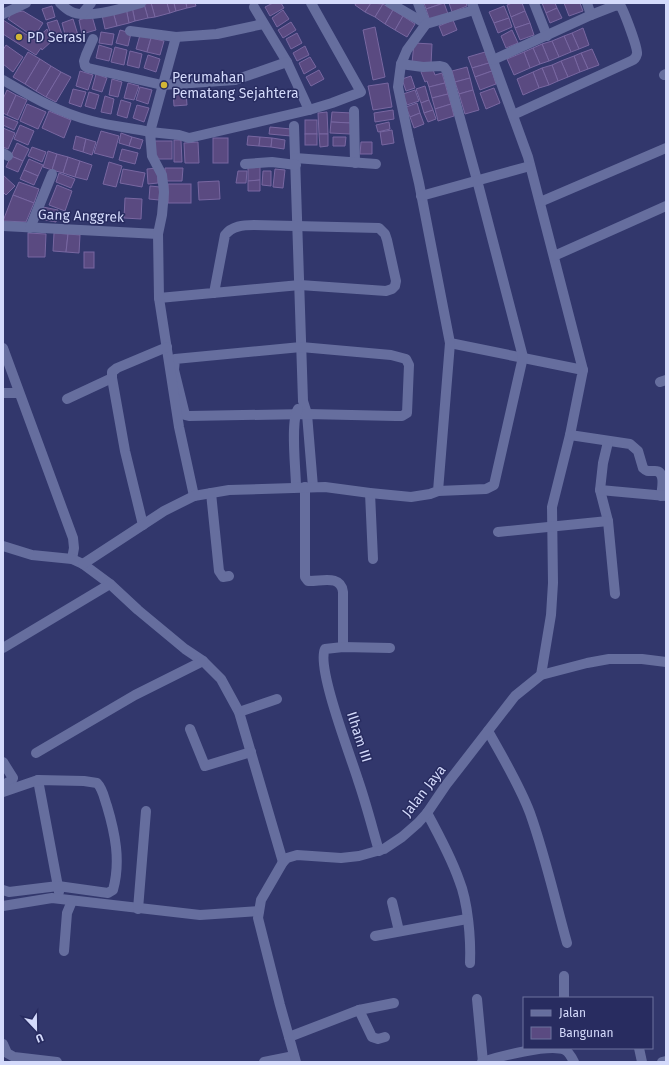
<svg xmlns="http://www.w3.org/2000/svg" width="669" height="1065" font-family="'Fira Sans',sans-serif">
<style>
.building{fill:#5a4a81;stroke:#7867a1}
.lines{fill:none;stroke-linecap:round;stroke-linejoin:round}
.minor{stroke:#666e9e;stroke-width:10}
.poi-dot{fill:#d2b635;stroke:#282c60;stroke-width:1.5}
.labels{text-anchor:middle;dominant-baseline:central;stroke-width:3;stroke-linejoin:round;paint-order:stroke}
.poi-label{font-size:14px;fill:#d4dafb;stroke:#282c60;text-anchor:start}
.street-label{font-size:14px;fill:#d4dafb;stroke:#282c60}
</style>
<rect width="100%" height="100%" fill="#32376c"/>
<g class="building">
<polygon points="151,3 167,3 170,13 155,17"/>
<polygon points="151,3 155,17 148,18 144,4"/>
<polygon points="167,3 174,3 176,11 170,13"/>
<polygon points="174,3 186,3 187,8 176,11"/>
<polygon points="186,3 195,3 196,6 187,8"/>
<polygon points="273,3 281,3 284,8 270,16 265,7"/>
<polygon points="356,3 371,3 365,12 355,5"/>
<polygon points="371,3 383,4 375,17 365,12"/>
<polygon points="424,3 443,3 426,9"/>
<polygon points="444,3 448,14 430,21 426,9"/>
<polygon points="449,3 466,3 467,6 452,12"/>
<polygon points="512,3 522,3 525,11 511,17 507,5"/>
<polygon points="542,3 555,3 557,8 546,13"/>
<polygon points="564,3 580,3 583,11 569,16"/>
<polygon points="144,4 148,18 135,21 132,7"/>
<polygon points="383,4 393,10 385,24 375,17"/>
<polygon points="52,6 55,17 46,20 42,9"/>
<polygon points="504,6 509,18 494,23 489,12"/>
<polygon points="132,7 135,21 129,23 126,8"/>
<polygon points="126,8 129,23 117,26 113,12"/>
<polygon points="557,8 562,18 550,23 546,13"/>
<polygon points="283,10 289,19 277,27 272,18"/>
<polygon points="393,10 403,16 395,30 385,24"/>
<polygon points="23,11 43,23 34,37 8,19 12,13"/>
<polygon points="525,11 530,23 515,28 511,17"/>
<polygon points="113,12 117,26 105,29 102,15"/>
<polygon points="92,16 96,30 82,34 79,20"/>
<polygon points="403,16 415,24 407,37 395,30"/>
<polygon points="509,18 512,27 498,33 494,23"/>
<polygon points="73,19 78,35 66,38 62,23"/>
<polygon points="3,20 35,40 47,29 52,41 42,50 41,48 36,55 3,34"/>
<polygon points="57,20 63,37 53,41 47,23"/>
<polygon points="453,20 457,30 443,36 439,26"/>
<polygon points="291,22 296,30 283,38 278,30"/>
<polygon points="530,23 534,35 520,40 515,28"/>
<polygon points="375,27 385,77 373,80 363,30"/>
<polygon points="583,28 589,45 579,49 572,33"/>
<polygon points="120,30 131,33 128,46 116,43"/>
<polygon points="512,30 518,43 506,48 501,36"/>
<polygon points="101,32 114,34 112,45 99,43"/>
<polygon points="297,33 302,43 291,49 286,39"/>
<polygon points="572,33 579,49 571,52 564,36"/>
<polygon points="140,35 151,38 147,52 136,49"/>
<polygon points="564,36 571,52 559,57 552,41"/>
<polygon points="151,38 164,41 160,55 147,52"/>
<polygon points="552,41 559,57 549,61 542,44"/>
<polygon points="414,43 432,44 431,65 412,63"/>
<polygon points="542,44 549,61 540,64 533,48"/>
<polygon points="6,45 23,57 13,72 3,64 3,50"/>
<polygon points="99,45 112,49 109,61 96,58"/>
<polygon points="305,46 309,55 297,61 293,53"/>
<polygon points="115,47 127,50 124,65 111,62"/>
<polygon points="533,48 540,64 530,68 524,52"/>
<polygon points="592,49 599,65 588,69 581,53"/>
<polygon points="130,51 142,54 139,68 127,65"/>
<polygon points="28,52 40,59 25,84 13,77"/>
<polygon points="485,52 489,63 472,68 468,57"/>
<polygon points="524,52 530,68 514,75 507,59"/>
<polygon points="581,53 588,69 580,72 574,56"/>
<polygon points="148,55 160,59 156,72 144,68"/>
<polygon points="574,56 580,72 568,77 561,61"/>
<polygon points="310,57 316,67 304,74 299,63"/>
<polygon points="40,59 51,66 36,91 25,84"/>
<polygon points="561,61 568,77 558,81 552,65"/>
<polygon points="489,63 492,71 475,77 472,68"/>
<polygon points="552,65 558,81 549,85 542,68"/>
<polygon points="51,66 61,72 46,97 36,91"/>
<polygon points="432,67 435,75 442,73 445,83 429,87 427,81 425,82 421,72"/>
<polygon points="467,67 470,78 455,82 452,71"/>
<polygon points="542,68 549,85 539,88 533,72"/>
<polygon points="319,70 324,79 311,86 306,77"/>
<polygon points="80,71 93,75 88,90 76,86"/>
<polygon points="492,71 496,84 480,90 475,77"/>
<polygon points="61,72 71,77 56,102 46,97"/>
<polygon points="533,72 539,88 523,95 517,79"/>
<polygon points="96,74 107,78 102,92 92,89"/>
<polygon points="411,76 415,88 406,91 402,79"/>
<polygon points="470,78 473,90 459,94 455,82"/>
<polygon points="112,79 122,82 118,97 109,95"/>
<polygon points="128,83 139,86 134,100 124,98"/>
<polygon points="388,83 392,107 373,110 368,86"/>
<polygon points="445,83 448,94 432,98 429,87"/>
<polygon points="425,86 429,100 421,103 416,89"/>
<polygon points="140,87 152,90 148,104 136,100"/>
<polygon points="494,88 500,103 486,109 480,93"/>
<polygon points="73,89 86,92 81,107 69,103"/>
<polygon points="7,90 16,95 7,115 3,113 3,99"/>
<polygon points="415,90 419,101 407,105 403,94"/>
<polygon points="473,90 479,110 465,114 459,94"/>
<polygon points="89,92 99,95 95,109 85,106"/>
<polygon points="173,92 186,92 187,105 174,106"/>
<polygon points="448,94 451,104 435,109 432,98"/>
<polygon points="16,95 27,100 18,120 7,115"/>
<polygon points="105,96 114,99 111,114 101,112"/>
<polygon points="121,100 131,103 127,118 117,115"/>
<polygon points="429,100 433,110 424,113 421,103"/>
<polygon points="417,103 420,113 410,117 406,107"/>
<polygon points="27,104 46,112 38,129 20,121"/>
<polygon points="451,104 454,116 438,121 435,109"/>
<polygon points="137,105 149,108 144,122 133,118"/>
<polygon points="393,110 394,119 375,122 374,113"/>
<polygon points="433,110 436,119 428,122 424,113"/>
<polygon points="49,111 71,120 64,138 42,128"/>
<polygon points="327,112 328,134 319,134 318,113"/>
<polygon points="332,112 352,113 351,123 331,122"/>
<polygon points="420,113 424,124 414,128 410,117"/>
<polygon points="3,116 18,122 14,130 3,125"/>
<rect x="305" y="120" width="12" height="14"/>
<polygon points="331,122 351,123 350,134 330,133"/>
<polygon points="389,122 390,129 378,132 376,125"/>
<polygon points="20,125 34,131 28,145 14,139"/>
<polygon points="270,127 291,129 291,136 269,134"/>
<polygon points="3,128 15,133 8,149 3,147"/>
<polygon points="392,130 394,143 382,145 380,132"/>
<polygon points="101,131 119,136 113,158 94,153"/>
<polygon points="121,133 132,137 129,146 119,143"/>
<rect x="305" y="134" width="12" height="11"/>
<polygon points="319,134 328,134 328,146 320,147"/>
<polygon points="76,136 86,139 83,152 73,149"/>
<polygon points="248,136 260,137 259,146 247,145"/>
<polygon points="132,137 143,140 140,149 129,146"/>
<polygon points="260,137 272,138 271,147 259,146"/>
<polygon points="333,137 346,137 345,146 333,146"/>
<rect x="213" y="138" width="15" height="25"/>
<polygon points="272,138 285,140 284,149 271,147"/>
<polygon points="86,139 96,142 92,155 83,152"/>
<polygon points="174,140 181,140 182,162 174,162"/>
<rect x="155" y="141" width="17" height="18"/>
<polygon points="198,142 199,163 185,163 184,143"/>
<polygon points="361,142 372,142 372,154 360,154"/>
<polygon points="17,143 29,149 23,161 11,156"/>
<polygon points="32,147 46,152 42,162 28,156"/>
<polygon points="122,149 138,153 135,164 119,160"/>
<polygon points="48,151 57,154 52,170 43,167"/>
<polygon points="57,154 68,157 63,173 52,170"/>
<polygon points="11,156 23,161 18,172 6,167"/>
<polygon points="68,157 80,161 75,177 63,173"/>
<polygon points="29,159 43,165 38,176 24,170"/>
<polygon points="80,161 92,165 87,180 75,177"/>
<polygon points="109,162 122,166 116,187 103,184"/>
<polygon points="248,166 260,166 260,180 248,181"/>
<polygon points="157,168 158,183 148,184 147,169"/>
<polygon points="165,168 183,168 182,181 165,181"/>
<polygon points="123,169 145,173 142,187 120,183"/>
<polygon points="275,169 285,170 283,188 273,187"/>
<polygon points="24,170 38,176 34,185 20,179"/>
<polygon points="238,171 247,171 246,183 236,183"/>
<polygon points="263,171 271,171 271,186 262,185"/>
<polygon points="59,173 75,179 71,188 56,182"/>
<polygon points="3,175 15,186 6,195 3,192"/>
<polygon points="260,180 260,191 248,191 248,181"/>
<polygon points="219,181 220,199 199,200 198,182"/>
<polygon points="19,182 39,189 34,203 13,195"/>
<rect x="168" y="184" width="23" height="19"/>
<polygon points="57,185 72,191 65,211 49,205"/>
<polygon points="150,186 160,187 159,200 149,199"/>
<polygon points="13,195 34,203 26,222 3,221"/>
<polygon points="125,198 142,199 141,219 124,218"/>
<polygon points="43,207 58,210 56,222 40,219"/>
<polygon points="28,233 46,234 45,257 28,257"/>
<polygon points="54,233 68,234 66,252 53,251"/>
<polygon points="68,234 80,235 79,253 66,252"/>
<rect x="84" y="252" width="10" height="16"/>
</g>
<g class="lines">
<g class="minor">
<path d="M60 3C63 6 66 9 70 11 86 20 124 8 141 3"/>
<polyline points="390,3 426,24"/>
<polyline points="418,3 426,24"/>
<polyline points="472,3 528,157 583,370"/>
<polyline points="534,3 547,36"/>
<polyline points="254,7 287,62"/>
<polyline points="474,10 426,24 407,50 401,64 398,87 409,140 419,183 450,343 583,370 570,435 552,507 553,583 551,615 541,675"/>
<polyline points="3,14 26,3"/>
<polyline points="82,14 91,3"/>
<polyline points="130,31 176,37 217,34 263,24"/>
<polyline points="93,39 86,55 84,61 85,66 88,68 162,85 235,80 287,62 309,110"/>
<polyline points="493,60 591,15"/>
<polyline points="401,64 423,67 440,66 444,67 447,71 477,180 523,357 494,485 486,489 438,491"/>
<polyline points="664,75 666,74"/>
<path d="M3 80C32 97 60 113 92 121 111 126 131 128 150 132L176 37"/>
<polyline points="354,111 355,163"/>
<path d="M513 115 631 61C634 60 636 58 637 54 638 48 624 11 620 5L614 6 591 15 587 3"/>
<polyline points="294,126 303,401 307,414 313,487"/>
<polyline points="3,153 8,156"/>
<polyline points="295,158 376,164"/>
<polyline points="245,164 272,162 296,165"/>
<polyline points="421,196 530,166"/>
<polyline points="540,202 666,148"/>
<polyline points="3,226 158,234"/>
<polyline points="30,228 52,174"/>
<polyline points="554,256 666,206"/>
<path d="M159 298 300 285 386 291 392 289 395 286 396 281 387 240 385 234 379 228 254 225C243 225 232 226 225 235L214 293"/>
<polygon points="301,347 391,355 406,359 409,365 407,413 402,416 396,416 307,414 189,416 185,415 174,370 175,359"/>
<polyline points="3,348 73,538 74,548 72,559"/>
<polyline points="660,382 666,380"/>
<polyline points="3,393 19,393"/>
<polyline points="67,399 112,378"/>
<path d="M570 435 630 444 638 451 643 468C647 472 649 471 655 471 666 471 662 489 661 496"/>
<polyline points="608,442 603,463 600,490 608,521"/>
<path d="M296 487C296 471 290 421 298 409"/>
<path d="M305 487V577L308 581H310C323 581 341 575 343 592V647"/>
<polyline points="600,490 666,496"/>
<polyline points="211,493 219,571 223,577 229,576"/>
<polyline points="370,493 373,559"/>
<polyline points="194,496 179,427 159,298 158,234 162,215 164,192 162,175 152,156 150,132 179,135 189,138 309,110 332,103 361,92 311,3"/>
<polyline points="143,525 125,451 112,378 112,372 117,368 167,347"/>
<polyline points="498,532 608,521 615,594"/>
<polyline points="3,546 32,555 72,559 83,564 110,584 138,610 185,649 203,661 221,679 239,712 283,862"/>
<polyline points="83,564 164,511 194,496 229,490 325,487 370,493 411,497 430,494 438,491 450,343"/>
<polyline points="3,648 110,584"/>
<polyline points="239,712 277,699"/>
<polyline points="190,729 205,766 251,752"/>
<path d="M488 731C503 758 519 784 530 813 545 855 555 900 567 943"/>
<polyline points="36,753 135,695 203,661"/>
<polyline points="3,762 13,778 12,780 3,785"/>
<polyline points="38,780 59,892"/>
<path d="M3 792 38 780 84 781 97 783C103 789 104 798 107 806 115 833 121 861 113 890L108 893 58 886 9 892 3 890"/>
<path d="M427 813C439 835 451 857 459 880 468 902 471 939 470 963"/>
<path d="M379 851C372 827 366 803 358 780 351 757 316 667 325 649L343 647 390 648"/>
<polyline points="392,902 399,931"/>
<polyline points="3,906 52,898 200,915 259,911"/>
<polyline points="138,909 146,811"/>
<polyline points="375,936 467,919"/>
<polyline points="64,951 67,913 72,901"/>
<polyline points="564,998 564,976"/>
<polyline points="477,999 483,1062"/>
<polyline points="359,1010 394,1003"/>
<polyline points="289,1037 359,1010 372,1037 378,1039 385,1037"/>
<polyline points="3,1044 7,1053 14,1057 57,1062"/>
<polyline points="639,1048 642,1062"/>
<polyline points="264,1062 294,1056"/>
<polyline points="296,1062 280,1005 258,918 261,900 283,862 287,858 297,855 341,858 359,856 384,849 402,837 418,823 427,813 446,785 515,696 541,675 587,663 609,659 642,659 666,662"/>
<path d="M482 1062C498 1057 550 1043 565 1050 569 1052 572 1058 574 1062"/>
<polyline points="662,1062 666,1061"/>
</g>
</g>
<g class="poi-dot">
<circle cx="19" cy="37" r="4"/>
<circle cx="164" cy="85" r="4"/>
</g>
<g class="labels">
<g class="poi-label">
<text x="27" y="37">PD Serasi</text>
<text x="172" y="77">Perumahan<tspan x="172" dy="16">Pematang Sejahtera</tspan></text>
</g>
<g class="street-label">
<text transform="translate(81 216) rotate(2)">Gang Anggrek</text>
<text transform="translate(359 737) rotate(72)">Ilham III</text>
<text transform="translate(424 791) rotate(-52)">Jalan Jaya</text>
</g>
</g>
<rect width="669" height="1065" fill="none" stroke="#d4dafb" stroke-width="8"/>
<rect x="523" y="997" width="130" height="52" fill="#282c60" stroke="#6d729e"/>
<rect x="531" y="1010" width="20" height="6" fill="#666e9e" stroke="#6d729e"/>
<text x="559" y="1017" font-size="12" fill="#d4dafb">Jalan</text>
<rect x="531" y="1027" width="20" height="12" fill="#5a4a81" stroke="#6d729e"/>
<text x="559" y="1037" font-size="12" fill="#d4dafb">Bangunan</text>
<g transform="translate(36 1029) rotate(158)" stroke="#282c60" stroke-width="3" paint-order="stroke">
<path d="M0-3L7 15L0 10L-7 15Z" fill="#d4dafb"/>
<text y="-6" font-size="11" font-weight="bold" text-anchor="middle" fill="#d4dafb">U</text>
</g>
</svg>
